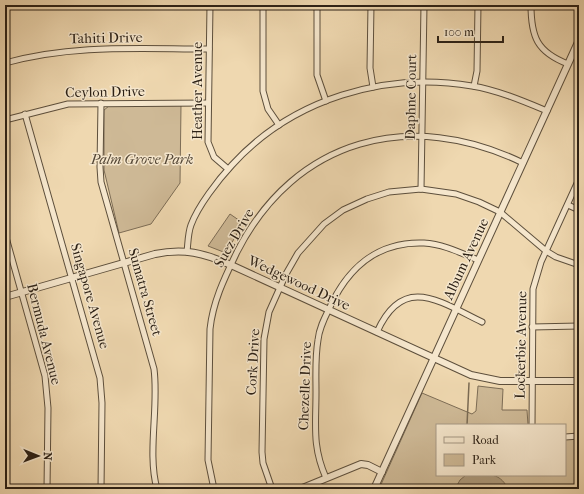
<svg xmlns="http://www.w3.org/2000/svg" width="584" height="494" font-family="'IM FELL French Canon',serif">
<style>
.green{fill:#ceb996;stroke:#7d6d56}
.water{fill:#ad9a7c;stroke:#796a53}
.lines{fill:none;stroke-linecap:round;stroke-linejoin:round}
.stream{stroke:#796a53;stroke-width:1.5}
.minor-casing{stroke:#5d4f3c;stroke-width:7}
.tertiary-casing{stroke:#5d4f3c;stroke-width:8}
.minor{stroke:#f5e6cc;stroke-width:5}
.tertiary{stroke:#f5e6cc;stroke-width:6}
.labels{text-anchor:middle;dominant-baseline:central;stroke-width:3;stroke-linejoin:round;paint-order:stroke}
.street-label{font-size:14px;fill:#2c2116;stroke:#f5e6cc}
.park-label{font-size:14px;font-style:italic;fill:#544736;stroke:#f5e6cc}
</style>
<rect width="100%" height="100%" fill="#efd8b0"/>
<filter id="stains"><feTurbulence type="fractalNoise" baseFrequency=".005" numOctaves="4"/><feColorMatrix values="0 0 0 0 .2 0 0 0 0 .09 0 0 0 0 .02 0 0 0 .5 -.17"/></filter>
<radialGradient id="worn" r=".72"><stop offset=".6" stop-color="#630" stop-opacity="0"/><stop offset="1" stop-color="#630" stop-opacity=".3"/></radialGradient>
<g class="green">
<polygon points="181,105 180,183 151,224 119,233 104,170 104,110 109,106"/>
<polygon points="230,214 243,223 226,253 208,246"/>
<polygon points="478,386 503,389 502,410 527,410 528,425 437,425 437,475 565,475 565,439 579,439 579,489 379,489 422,393 472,414 476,411"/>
</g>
<path class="water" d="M466 475C485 475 499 470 508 489H455L460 480Z"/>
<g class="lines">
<polyline class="stream" points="467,425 469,383"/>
<defs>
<g id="minor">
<polyline points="210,5 208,142 214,157 228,169"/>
<polyline points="263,5 263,91 268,109 279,125"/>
<polyline points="317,5 317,75 326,101"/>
<polyline points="371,5 370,68 373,87"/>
<path d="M531 5C531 37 537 52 568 64"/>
<polyline points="5,8 15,5"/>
<path d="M5 63C73 44 139 49 209 49"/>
<polyline points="474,86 477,71 478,5"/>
<path d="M101 103 100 167 101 182 154 369C159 407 147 453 157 489"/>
<polyline points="25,114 100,378 102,403 101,489"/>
<polyline points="5,120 68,104 208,103"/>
<polyline points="421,189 424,5"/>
<polyline points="568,205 579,210"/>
<polyline points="5,234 45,376 48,408 47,489"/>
<path d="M187 252C188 243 188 233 191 225 198 206 218 180 232 165 292 99 385 71 472 86 497 90 523 101 547 111"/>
<polyline points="532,327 579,326"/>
<path d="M377 332C403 274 439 301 482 322"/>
<polyline points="532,425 533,289 541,262 579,179"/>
<polyline points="565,437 579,436"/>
<path d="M326 478C312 446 316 426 316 392 316 375 315 357 318 340 319 329 324 319 329 309 347 269 377 241 424 243 443 244 461 253 478 260"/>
<path d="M214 489 208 460 210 329C213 301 225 277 237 252 295 138 411 108 523 163"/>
<polyline points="272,489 263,463 262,452 264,339 269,312 286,274 298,253 324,224 343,210 367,199 389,192 421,189 456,194 479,202 500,212 546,251 556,257 579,265"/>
</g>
<g id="tertiary">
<path d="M5 297 155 254C184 248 204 253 231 265L471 375 500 381H579"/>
<polyline points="300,489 361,464 368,465 382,472"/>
<polyline points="374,489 579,40"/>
</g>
</defs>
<use href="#minor" class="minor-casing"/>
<use href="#tertiary" class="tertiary-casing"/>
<use href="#minor" class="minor"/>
<use href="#tertiary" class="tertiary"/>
</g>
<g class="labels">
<g class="street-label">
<text transform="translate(106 38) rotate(-1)">Tahiti Drive</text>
<text transform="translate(197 91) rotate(-90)">Heather Avenue</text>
<text transform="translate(105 92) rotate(-1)">Ceylon Drive</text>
<text transform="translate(411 97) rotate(-89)">Daphne Court</text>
<text transform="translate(234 238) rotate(-60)">Suez Drive</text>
<text transform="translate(466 259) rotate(-65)">Album Avenue</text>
<text transform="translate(299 283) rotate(25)">Wedgewood Drive</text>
<text transform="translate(145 292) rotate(74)">Sumatra Street</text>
<text transform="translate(90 296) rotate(74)">Singapore Avenue</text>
<text transform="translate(44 334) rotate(76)">Bermuda Avenue</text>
<text transform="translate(521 345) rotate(-89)">Lockerbie Avenue</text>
<text transform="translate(253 362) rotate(-87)">Cork Drive</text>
<text transform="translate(305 386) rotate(-88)">Chezelle Drive</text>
</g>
<g class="park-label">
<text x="142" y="159">Palm Grove Park</text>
</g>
</g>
<rect width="584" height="494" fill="none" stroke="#efd8b0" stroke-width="20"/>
<rect x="6" y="6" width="572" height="482" fill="none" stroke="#2c2116" stroke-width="2"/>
<rect x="10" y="10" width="564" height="474" fill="none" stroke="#2c2116"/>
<rect x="436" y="424" width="130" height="52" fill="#f5e6cc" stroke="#a59783"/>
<rect x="444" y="437" width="20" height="6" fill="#f5e6cc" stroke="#a59783"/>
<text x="472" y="444" font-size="12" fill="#2c2116">Road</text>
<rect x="444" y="454" width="20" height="12" fill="#ceb996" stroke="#a59783"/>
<text x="472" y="464" font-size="12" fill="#2c2116">Park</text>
<g transform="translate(38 456) rotate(91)" stroke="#f5e6cc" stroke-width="3" paint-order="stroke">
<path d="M0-3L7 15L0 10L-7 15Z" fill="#2c2116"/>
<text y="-6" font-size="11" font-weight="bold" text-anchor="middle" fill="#2c2116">N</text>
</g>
<path d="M438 36v6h65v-6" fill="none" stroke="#2c2116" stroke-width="2"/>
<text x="444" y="36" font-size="12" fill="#2c2116" stroke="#f5e6cc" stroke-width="3" paint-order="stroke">100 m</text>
<rect width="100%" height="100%" filter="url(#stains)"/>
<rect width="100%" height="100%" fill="url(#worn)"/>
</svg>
